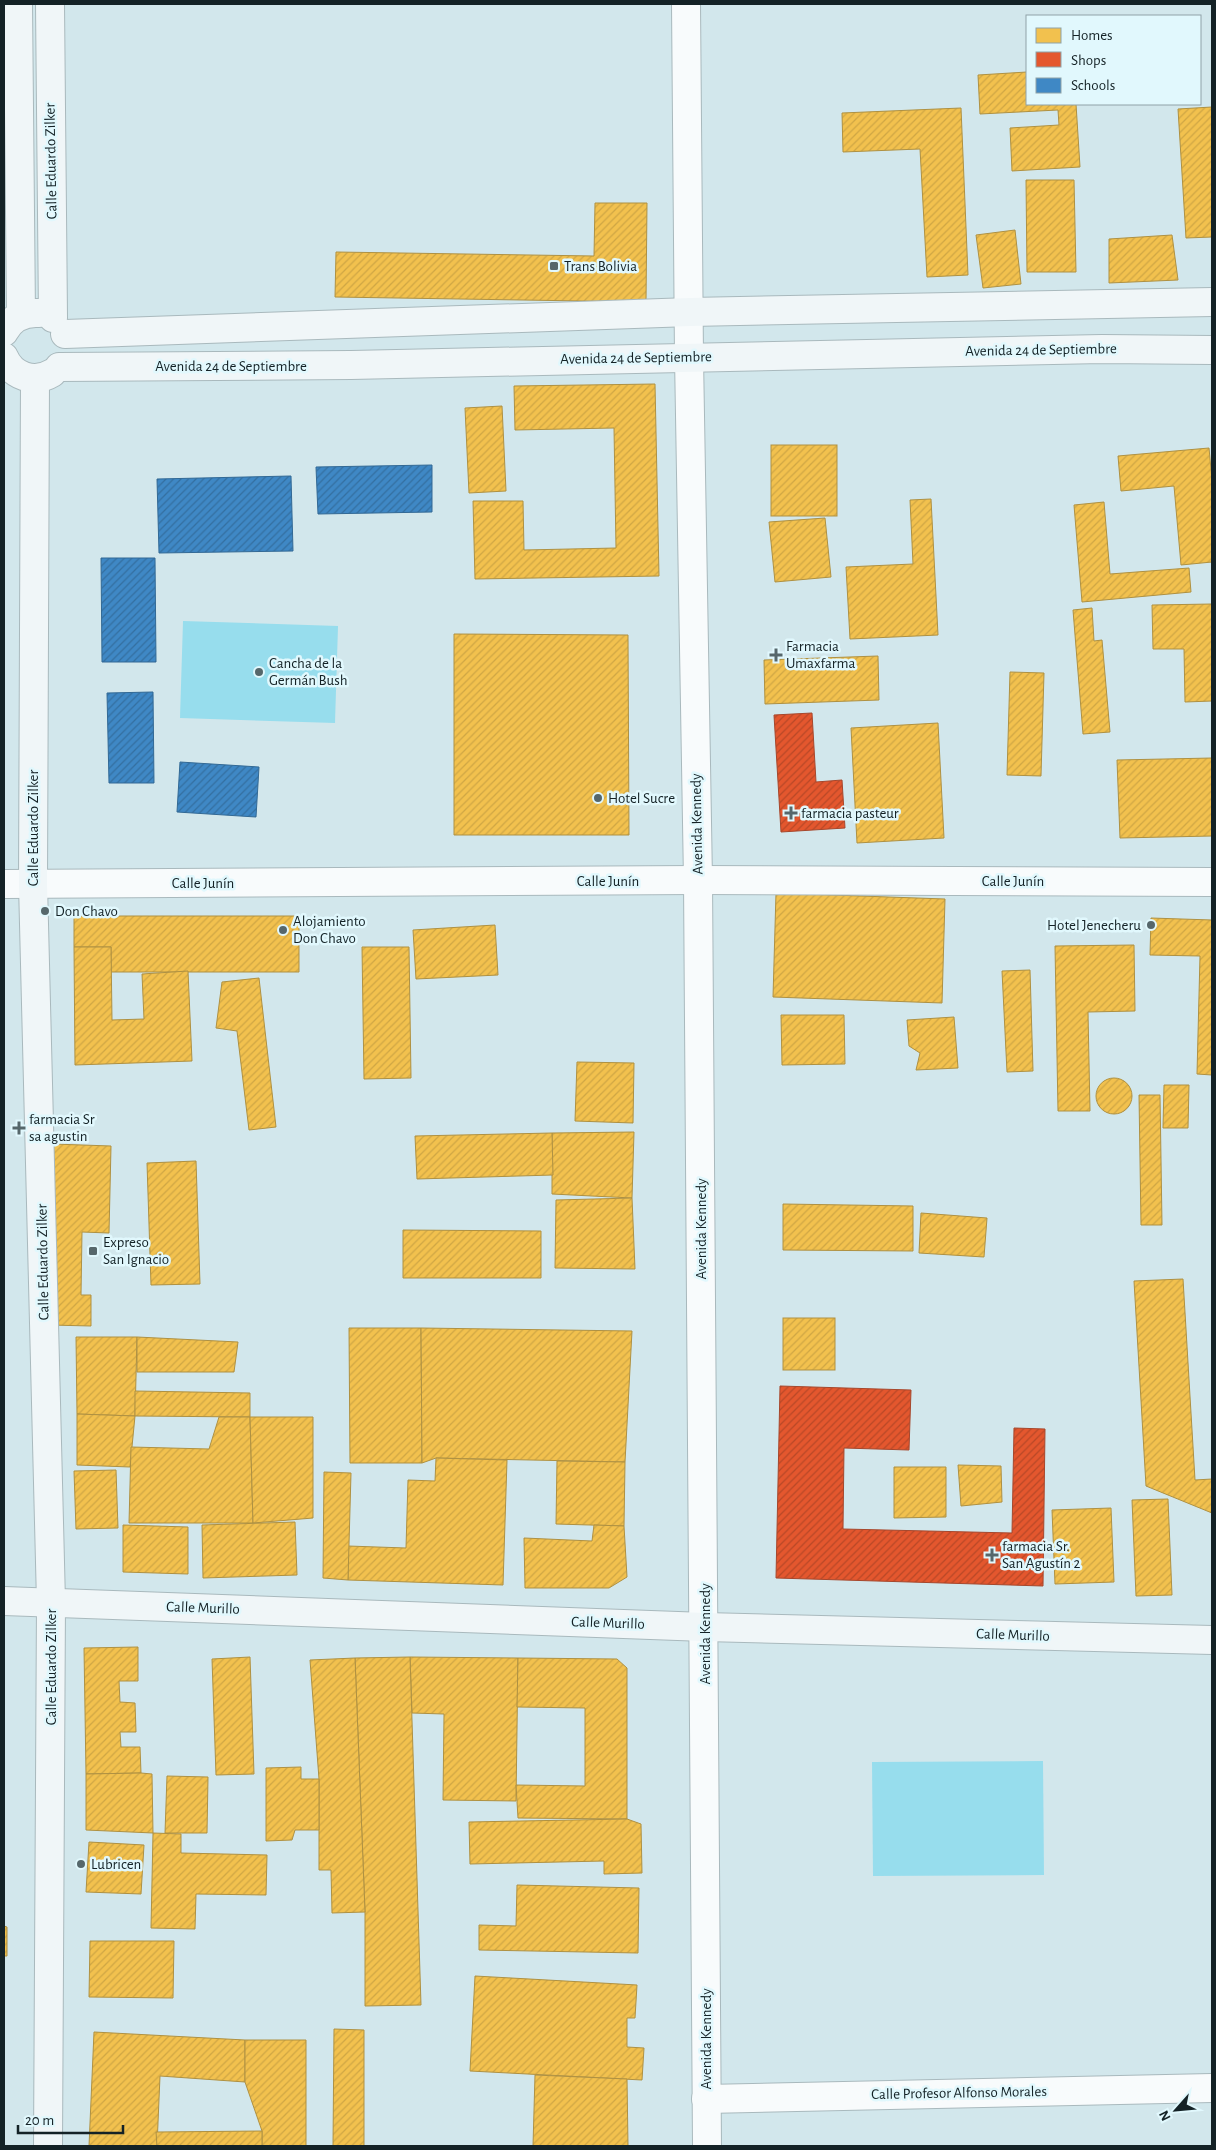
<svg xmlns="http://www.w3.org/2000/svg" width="1216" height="2150" font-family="'Alegreya Sans',sans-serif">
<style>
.park{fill:#97dded}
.homes{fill:url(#homes-hatch);stroke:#af9142}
.shops{fill:url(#shops-hatch);stroke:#a6472c}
.schools{fill:url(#schools-hatch);stroke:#326995}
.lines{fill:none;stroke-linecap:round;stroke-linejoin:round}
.street-casing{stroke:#a9b9bd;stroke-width:30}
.secondary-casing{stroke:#a9b9bd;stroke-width:30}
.street{stroke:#f8fbfc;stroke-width:28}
.secondary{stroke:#f0f6f8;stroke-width:28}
.poi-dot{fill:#56676b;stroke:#e1f8fd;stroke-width:2}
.labels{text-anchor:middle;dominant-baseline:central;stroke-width:5;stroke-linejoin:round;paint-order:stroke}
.street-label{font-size:15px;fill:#142226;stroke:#e1f8fd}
.poi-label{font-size:15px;fill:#142226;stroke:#e1f8fd;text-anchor:start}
</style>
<defs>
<pattern id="homes-hatch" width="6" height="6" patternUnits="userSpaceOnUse" patternTransform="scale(1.25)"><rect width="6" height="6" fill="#f2c14e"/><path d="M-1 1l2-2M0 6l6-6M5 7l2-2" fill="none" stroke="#cfa644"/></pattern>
<pattern id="shops-hatch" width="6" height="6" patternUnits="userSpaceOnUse" patternTransform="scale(1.25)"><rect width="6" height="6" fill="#e4572e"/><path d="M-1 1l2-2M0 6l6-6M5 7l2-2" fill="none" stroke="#b84827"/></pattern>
<pattern id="schools-hatch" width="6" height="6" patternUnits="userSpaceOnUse" patternTransform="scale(1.25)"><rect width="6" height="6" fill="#3f88c5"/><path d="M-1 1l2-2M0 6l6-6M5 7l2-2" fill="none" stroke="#346fa0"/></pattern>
</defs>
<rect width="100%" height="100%" fill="#d2e7ec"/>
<g class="park">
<polygon points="183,621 338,626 335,723 180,718"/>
<polygon points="1043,1761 1044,1875 873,1876 872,1762"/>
</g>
<g class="homes">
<polygon points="1027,72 1027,104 1076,104 1080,167 1012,171 1010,128 1059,125 1058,110 980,114 978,75"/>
<polygon points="1212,107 1212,237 1186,238 1178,109"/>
<polygon points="961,108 968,275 927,277 920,149 843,152 842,113"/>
<polygon points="1026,180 1074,180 1076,272 1027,272"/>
<polygon points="595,203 647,203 646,302 335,297 336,252 594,256"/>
<polygon points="1015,230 1021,284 983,288 976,235"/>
<polygon points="1172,235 1178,280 1109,283 1109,239"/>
<polygon points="655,384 659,576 475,579 473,501 523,501 524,550 616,548 614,428 515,430 514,386"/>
<polygon points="502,406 506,491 469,493 465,408"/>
<rect x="771" y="445" width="66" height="71"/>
<polygon points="1209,448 1212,480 1212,562 1181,565 1174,486 1121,491 1118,456"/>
<polygon points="931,499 938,635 850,639 846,567 913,564 910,500"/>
<polygon points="1104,502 1110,574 1189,568 1191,592 1082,602 1074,505"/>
<polygon points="825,518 831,577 775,582 769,522"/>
<polygon points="1212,604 1212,701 1185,702 1184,649 1153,649 1152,605"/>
<polygon points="1092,608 1094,641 1102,640 1110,732 1083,734 1073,610"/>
<polygon points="454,634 628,635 629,835 454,835"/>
<polygon points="878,656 879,700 765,704 764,660"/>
<polygon points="1010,672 1044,673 1041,776 1007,775"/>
<polygon points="938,723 944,838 857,843 851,728"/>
<polygon points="1212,758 1212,836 1120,838 1117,760"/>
<polygon points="776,893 945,899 942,1003 773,997"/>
<polygon points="74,916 299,916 299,972 111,972 111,947 74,947"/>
<polygon points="1151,918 1212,920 1212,1075 1197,1074 1200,956 1150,955"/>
<polygon points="495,925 498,975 416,979 413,930"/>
<polygon points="1134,945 1135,1011 1088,1012 1090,1111 1058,1111 1055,946"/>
<polygon points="74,947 111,947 112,1020 144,1019 142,974 188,971 192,1061 75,1065"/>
<polygon points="362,947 409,947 411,1078 364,1079"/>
<polygon points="1030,970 1033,1071 1007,1072 1002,971"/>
<polygon points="259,978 276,1127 249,1130 237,1031 216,1028 222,982"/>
<polygon points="781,1015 844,1015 845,1064 782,1065"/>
<polygon points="954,1017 958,1068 916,1070 920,1053 909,1046 907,1020"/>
<polygon points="577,1062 634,1063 633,1123 575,1121"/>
<circle cx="1114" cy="1096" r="18"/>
<polygon points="1164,1085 1189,1085 1188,1128 1163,1128"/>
<polygon points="1139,1095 1160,1095 1162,1225 1141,1225"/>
<polygon points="634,1132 632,1198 552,1194 552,1133"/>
<polygon points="552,1133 553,1175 417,1179 415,1136"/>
<polygon points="53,1144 111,1146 109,1233 82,1232 81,1295 91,1295 91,1326 50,1325"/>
<polygon points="196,1161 200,1284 151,1285 147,1163"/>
<polygon points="632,1198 635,1269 555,1268 556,1200"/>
<polygon points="783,1204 913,1206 913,1251 783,1250"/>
<polygon points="921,1213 987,1218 984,1257 919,1253"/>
<polygon points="403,1230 541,1231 541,1278 403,1278"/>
<polygon points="1183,1279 1195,1480 1212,1479 1212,1513 1146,1486 1134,1281"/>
<rect x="783" y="1318" width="52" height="52"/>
<polygon points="349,1328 421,1328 422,1463 350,1463"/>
<polygon points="421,1328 632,1331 625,1462 436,1458 422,1463"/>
<polygon points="76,1337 137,1337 135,1416 77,1414"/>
<polygon points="137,1337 238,1342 234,1372 137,1372"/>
<polygon points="135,1391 250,1393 250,1417 135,1416"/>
<polygon points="77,1414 135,1416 130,1467 77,1465"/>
<polygon points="219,1417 250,1417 253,1523 129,1523 131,1447 209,1449"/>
<polygon points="250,1417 313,1417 313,1518 253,1523"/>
<polygon points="436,1458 507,1460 503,1585 348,1580 348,1546 406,1548 408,1480 435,1481"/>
<polygon points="557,1461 625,1462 624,1526 556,1524"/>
<polygon points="958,1465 1001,1466 1002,1502 961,1506"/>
<polygon points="894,1467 946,1467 946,1517 894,1518"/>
<polygon points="116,1470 118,1528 76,1529 74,1471"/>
<polygon points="324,1472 351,1473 348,1580 323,1578"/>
<polygon points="1168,1499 1172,1595 1136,1596 1132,1500"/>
<polygon points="1111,1508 1114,1582 1055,1584 1052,1510"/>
<polygon points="295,1522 297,1575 203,1578 202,1525"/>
<polygon points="123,1525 188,1527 188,1574 123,1572"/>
<polygon points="594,1525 624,1526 627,1577 609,1588 525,1588 524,1538 592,1541"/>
<polygon points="138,1647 138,1681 119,1681 120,1702 135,1703 136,1732 120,1732 121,1747 140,1747 141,1773 86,1774 84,1648"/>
<polygon points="250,1657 254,1774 216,1775 212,1659"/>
<polygon points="410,1657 518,1658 516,1801 443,1800 444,1714 412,1713"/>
<polygon points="410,1657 421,2005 365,2006 365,1912 355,1658"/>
<polygon points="355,1658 365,1912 332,1913 331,1870 319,1870 319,1779 310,1660"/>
<polygon points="518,1658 617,1659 627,1668 627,1819 518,1818 516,1785 585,1786 585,1708 517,1707"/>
<polygon points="301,1767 301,1779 319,1779 319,1830 295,1830 292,1840 266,1841 266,1768"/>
<polygon points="141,1773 152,1774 153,1833 86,1830 86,1774"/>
<polygon points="167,1776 208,1777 207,1833 165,1833"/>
<polygon points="627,1819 641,1824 642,1873 604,1874 604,1861 470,1864 469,1822"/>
<polygon points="153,1833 181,1834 181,1853 267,1855 266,1895 196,1894 195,1929 151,1928"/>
<polygon points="89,1842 144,1845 141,1894 86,1892"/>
<polygon points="517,1885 639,1888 638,1953 479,1950 479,1925 516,1926"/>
<polygon points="4,1926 7,1927 7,1956 4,1956"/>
<polygon points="90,1941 174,1941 173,1998 89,1997"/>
<polygon points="475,1976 637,1985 635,2018 627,2018 627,2047 644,2048 642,2080 470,2071"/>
<polygon points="334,2029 364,2030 364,2146 333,2146"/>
<polygon points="94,2032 245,2040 245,2082 160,2076 157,2146 89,2146"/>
<polygon points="245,2040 306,2040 306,2146 262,2146 262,2131 245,2082"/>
<polygon points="535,2075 627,2079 628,2146 533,2146"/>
<polygon points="262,2131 262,2146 157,2146 156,2132"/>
</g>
<g class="shops">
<polygon points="812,713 816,782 842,780 845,828 781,832 774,715"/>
<polygon points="780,1386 911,1390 909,1450 844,1448 843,1529 1012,1533 1014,1428 1045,1429 1043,1586 776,1578"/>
</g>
<g class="schools">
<polygon points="432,465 432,512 318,514 316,467"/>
<polygon points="291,476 293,551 159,553 157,479"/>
<polygon points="101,558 155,558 156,662 102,662"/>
<polygon points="153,692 154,783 109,783 107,693"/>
<polygon points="180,762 259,767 256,817 177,812"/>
</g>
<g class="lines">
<defs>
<g id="street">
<polyline points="686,4 689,357 698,880 707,2146"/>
<polyline points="4,884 698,880 1212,882"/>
<polyline points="706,2099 1212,2088"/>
</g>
<g id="secondary">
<polyline points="18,4 21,315"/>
<polyline points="50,4 53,318"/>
<path d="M4 332C11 318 23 312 39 313"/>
<polyline points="65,334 690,312 1212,302"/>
<path d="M4 357C12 376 34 384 52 373"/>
<polyline points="59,367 351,365 1102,349 1212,350"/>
<polyline points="35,379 33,884 51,1602 48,2146"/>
<polyline points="4,1601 705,1627 1212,1640"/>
</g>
</defs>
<use href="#street" class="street-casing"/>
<use href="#secondary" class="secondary-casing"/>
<use href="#street" class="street"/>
<use href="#secondary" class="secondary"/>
</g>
<g class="poi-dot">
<rect x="549" y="261" width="10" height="10" rx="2.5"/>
<path d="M773.5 647.5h5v5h5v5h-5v5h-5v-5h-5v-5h5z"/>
<circle cx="259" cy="672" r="5"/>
<circle cx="598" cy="798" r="5"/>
<path d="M788.5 805.5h5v5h5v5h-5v5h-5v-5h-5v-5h5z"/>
<circle cx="45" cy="911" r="5"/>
<circle cx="1151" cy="925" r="5"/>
<circle cx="283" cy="930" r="5"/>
<path d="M16.5 1120.5h5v5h5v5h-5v5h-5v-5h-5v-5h5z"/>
<rect x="88" y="1246" width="10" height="10" rx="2.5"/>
<path d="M989.5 1547.5h5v5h5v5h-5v5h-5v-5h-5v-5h5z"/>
<circle cx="81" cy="1864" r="5"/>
</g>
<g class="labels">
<g class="street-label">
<text transform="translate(51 161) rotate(-91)">Calle Eduardo Zilker</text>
<text transform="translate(1041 350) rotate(-1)">Avenida 24 de Septiembre</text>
<text transform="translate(636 358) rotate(-1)">Avenida 24 de Septiembre</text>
<text x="231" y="366">Avenida 24 de Septiembre</text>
<text transform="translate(697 824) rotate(-91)">Avenida Kennedy</text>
<text transform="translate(33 828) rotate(-90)">Calle Eduardo Zilker</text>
<text x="608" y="881">Calle Junín</text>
<text x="1013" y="881">Calle Junín</text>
<text x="203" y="883">Calle Junín</text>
<text transform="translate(701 1229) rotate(-90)">Avenida Kennedy</text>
<text transform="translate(43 1262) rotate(-91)">Calle Eduardo Zilker</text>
<text transform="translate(203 1608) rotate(2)">Calle Murillo</text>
<text transform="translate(608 1623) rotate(2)">Calle Murillo</text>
<text transform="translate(705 1634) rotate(-90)">Avenida Kennedy</text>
<text transform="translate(1013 1635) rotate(2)">Calle Murillo</text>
<text transform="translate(51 1667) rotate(-90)">Calle Eduardo Zilker</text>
<text transform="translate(706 2039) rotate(-90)">Avenida Kennedy</text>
<text transform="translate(959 2093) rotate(-1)">Calle Profesor Alfonso Morales</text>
</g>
<g class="poi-label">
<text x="564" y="266">Trans Bolivia</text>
<text x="786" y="646">Farmacia<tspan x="786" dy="17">Umaxfarma</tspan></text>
<text x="269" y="663">Cancha de la<tspan x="269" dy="17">Germán Bush</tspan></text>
<text x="608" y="798">Hotel Sucre</text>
<text x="801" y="813">farmacia pasteur</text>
<text x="55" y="911">Don Chavo</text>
<text x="293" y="921">Alojamiento<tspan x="293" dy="17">Don Chavo</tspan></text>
<text x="1141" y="925" text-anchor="end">Hotel Jenecheru</text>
<text x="29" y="1119">farmacia Sr<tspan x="29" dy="17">sa agustin</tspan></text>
<text x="103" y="1242">Expreso<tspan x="103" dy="17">San Ignacio</tspan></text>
<text x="1002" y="1546">farmacia Sr.<tspan x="1002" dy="17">San Agustín 2</tspan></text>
<text x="91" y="1864">Lubricen</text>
</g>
</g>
<rect width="1216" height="2150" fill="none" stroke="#142226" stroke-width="10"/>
<rect x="1026" y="15" width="175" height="90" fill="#e1f8fd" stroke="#8fa2a7"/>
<rect x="1036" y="28" width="25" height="15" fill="#f2c14e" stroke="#8fa2a7"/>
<text x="1071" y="40" font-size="15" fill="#142226">Homes</text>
<rect x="1036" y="52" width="25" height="15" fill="#e4572e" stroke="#8fa2a7"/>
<text x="1071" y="65" font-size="15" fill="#142226">Shops</text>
<rect x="1036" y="78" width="25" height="15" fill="#3f88c5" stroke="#8fa2a7"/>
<text x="1071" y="90" font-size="15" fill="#142226">Schools</text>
<g transform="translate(1176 2110) rotate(243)" stroke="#e1f8fd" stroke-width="4" paint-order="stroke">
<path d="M0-4L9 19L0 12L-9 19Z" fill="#142226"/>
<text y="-8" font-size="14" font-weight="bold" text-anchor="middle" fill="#142226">N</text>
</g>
<path d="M18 2125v8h105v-8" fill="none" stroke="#142226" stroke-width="2.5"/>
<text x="25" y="2125" font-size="15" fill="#142226" stroke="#e1f8fd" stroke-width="4" paint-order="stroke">20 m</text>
</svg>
